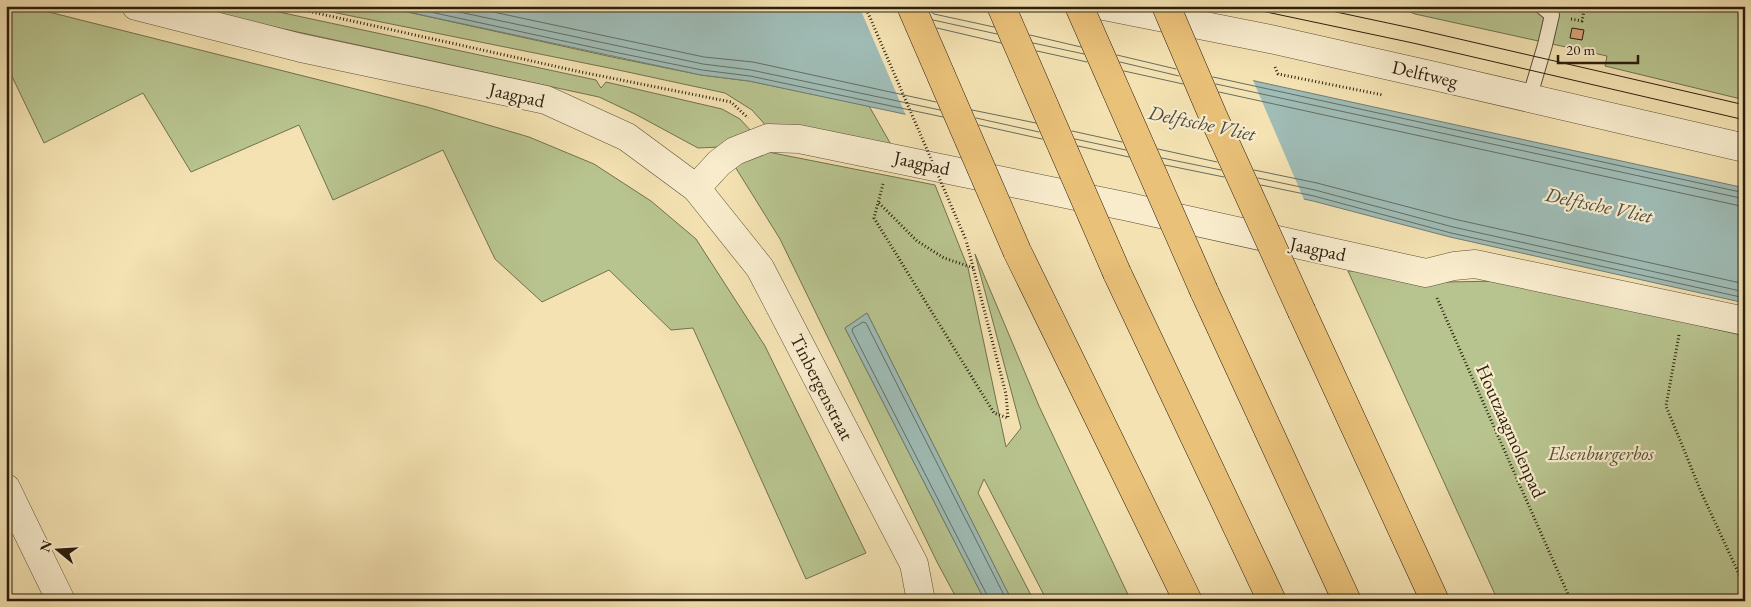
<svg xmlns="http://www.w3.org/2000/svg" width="1751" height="607" font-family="'EB Garamond',serif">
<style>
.green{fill:#b8c48f;stroke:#72714e}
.water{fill:#9fbcb6;stroke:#717d72}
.pier{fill:#f4e2b2}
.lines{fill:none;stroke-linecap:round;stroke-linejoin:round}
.shore{stroke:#656d62;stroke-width:1}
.building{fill:#d9a377;stroke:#2b1e0d}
.service-casing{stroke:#5d4f36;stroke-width:16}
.minor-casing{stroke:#5d4f36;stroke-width:29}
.motorway-casing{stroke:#2b1e0d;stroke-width:29}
.path{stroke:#2b1e0d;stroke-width:3;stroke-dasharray:1 2.5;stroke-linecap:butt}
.service{stroke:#f8eccd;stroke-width:14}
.minor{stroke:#f8eccd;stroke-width:28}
.motorway{stroke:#eac179;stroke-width:28}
.tram{stroke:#2b1e0d;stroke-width:1}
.motorway-bridge-casing{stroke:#2b1e0d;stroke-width:29;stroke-linecap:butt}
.path-bridge{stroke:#2b1e0d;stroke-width:3;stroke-dasharray:1 2.5;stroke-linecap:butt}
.motorway-bridge{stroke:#eac179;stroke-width:28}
.labels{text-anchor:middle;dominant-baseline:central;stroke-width:4.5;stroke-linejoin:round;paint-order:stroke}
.street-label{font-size:19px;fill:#2b1e0d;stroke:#f8eccd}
.park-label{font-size:19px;font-style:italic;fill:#555034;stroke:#f8eccd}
.water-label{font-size:20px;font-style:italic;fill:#4e4d40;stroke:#f8eccd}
</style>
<rect width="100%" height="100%" fill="#f4e2b2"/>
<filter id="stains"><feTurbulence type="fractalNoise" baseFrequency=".004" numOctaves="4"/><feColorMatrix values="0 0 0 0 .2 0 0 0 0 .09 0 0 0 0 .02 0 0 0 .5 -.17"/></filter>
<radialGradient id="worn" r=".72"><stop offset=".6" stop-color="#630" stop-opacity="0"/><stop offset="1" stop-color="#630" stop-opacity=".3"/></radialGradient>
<g class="green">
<polygon points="6,6 25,6 427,107 529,137 594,164 651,201 696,239 765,346 866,553 806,579 693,328 671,330 609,270 542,302 495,259 443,150 333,200 299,125 191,172 143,93 44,143 6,64"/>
<polygon points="177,6 251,6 596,80 601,88 606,82 722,109 740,119 752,132 720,147 698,148 635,114 599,97"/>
<polygon points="302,6 380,6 612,57 701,75 749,81 869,106 893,148 769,129 752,110 725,93 609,68"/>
<polygon points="1395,6 1745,6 1745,100 1605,66 1607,56 1415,14"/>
<polygon points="768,152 935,185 968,268 1006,447 1021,428 975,254 1039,406 1131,601 1047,601 984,479 978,493 1034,601 1012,601 867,313 845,328 985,601 958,601 937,562 780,239 734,165"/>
<polygon points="1350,264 1447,282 1501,281 1624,308 1745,336 1745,601 1498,601 1348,271 1353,271"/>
</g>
<g class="water">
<polygon points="380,6 924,6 1232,76 1745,188 1745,303 1450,237 1313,201 749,81 701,75"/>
<polygon points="867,313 1012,601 985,601 845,328"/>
</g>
<polygon class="pier" points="859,6 935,6 1252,78 1305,202 907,118"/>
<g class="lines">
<g class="shore">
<polyline points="403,6 614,52 702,70 750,76 943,117"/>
<polyline points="431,6 703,64 751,70 940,110"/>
<polyline points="465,6 704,57 753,62 936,102"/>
<polyline points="929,6 930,11 934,14 994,27"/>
<polyline points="933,20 997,34"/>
<polyline points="937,28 1001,43"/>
<polyline points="1030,35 1081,47"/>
<polyline points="1033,43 1084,54"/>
<polyline points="1037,51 1087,62"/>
<polyline points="1117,55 1176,69"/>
<polyline points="1120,62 1179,76"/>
<polyline points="1124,71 1183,84"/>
<polyline points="1213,77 1745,193"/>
<polyline points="1216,84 1745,199"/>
<polyline points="1219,92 1745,207"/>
<polyline points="972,110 1036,123"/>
<polyline points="976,118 1039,132"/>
<polyline points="979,125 1042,139"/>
<polyline points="1072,131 1122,142"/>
<polyline points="1075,139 1126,150"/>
<polyline points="1078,146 1129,157"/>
<polyline points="1158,149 1217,162"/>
<polyline points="1162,158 1221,170"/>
<polyline points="1165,165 1224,177"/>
<polyline points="1254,170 1317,183 1454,219 1745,284"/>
<polyline points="1258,178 1315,190 1453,227 1745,292"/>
<polyline points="1261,185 1314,196 1451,233 1745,298"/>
<polyline points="989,601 988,597 852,331 853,328 863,322 866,323 1007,601"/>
</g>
</g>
<polygon class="building" points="1572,28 1584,30 1582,40 1570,38"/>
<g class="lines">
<defs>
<polyline id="service" points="1529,99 1545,45 1552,15 1541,6"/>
<g id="minor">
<polyline points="136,6 301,48 546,100 627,137 696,188 760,268 914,564 921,601"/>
<polyline points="1104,6 1270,39 1430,75 1745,148"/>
<polyline points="696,188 719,163 735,151 768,138 799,139 1129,207 1426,273 1454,266 1475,264 1745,321"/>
<polyline points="6,488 61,601"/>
</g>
<g id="motorway">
<polyline points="1017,251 1188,601"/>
<polyline points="1117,273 1272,601"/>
<polyline points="1204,291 1347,601"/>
<polyline points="1302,312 1435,601"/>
</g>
</defs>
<use href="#service" class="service-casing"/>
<use href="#minor" class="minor-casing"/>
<use href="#motorway" class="motorway-casing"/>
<g class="path">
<polyline points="285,6 581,72 731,102 748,118"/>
<polyline points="1571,19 1582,21 1585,6"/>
<polyline points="1275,67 1278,74 1383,95"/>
<polyline points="883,184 874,218 994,413 1008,418 1006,394 966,240"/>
<polyline points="879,203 917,241 944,258 974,268"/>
<polyline points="1437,298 1571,601"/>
<polyline points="1679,335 1666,406 1702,494 1745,587"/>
</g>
<use href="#service" class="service"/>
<use href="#minor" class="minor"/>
<use href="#motorway" class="motorway"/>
<g class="tram">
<polyline points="1238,6 1413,43 1745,120"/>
<polyline points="1308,6 1416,29 1745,105"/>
</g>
<defs>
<g id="motorway-bridge">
<polyline points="911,6 1017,251"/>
<polyline points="1001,6 1117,273"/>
<polyline points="1079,6 1204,291"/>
<polyline points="1166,6 1213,116 1302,312"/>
</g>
</defs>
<use href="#motorway-bridge" class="motorway-bridge-casing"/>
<polyline class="path-bridge" points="865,6 966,240"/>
<use href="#motorway-bridge" class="motorway-bridge"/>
</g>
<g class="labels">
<g class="street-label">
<text transform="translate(1425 74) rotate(13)">Delftweg</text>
<text transform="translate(517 95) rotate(13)">Jaagpad</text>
<text transform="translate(922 163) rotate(12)">Jaagpad</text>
<text transform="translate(1318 249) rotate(12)">Jaagpad</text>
<text transform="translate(822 387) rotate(63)">Tinbergenstraat</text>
<text transform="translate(1511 431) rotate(66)">Houtzaagmolenpad</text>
</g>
<g class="park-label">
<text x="1601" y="453">Elsenburgerbos</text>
</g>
<g class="water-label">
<text transform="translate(1202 123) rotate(12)">Delftsche Vliet</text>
<text transform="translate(1599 205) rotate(12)">Delftsche Vliet</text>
</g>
</g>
<rect width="1751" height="607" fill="none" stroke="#f4e2b2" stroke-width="25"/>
<rect x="8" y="8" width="1736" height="592" fill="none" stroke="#2b1e0d" stroke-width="2.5"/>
<rect x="12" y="12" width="1726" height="582" fill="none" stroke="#2b1e0d"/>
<g transform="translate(58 550) rotate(288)" stroke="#f8eccd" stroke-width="4" paint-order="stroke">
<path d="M0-4L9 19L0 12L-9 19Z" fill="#2b1e0d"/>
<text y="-8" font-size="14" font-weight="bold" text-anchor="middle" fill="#2b1e0d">N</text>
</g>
<path d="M1558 55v8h80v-8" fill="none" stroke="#2b1e0d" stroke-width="2.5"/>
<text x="1566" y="55" font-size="15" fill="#2b1e0d" stroke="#f8eccd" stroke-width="4" paint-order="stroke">20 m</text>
<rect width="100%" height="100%" filter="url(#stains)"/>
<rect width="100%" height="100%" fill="url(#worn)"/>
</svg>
